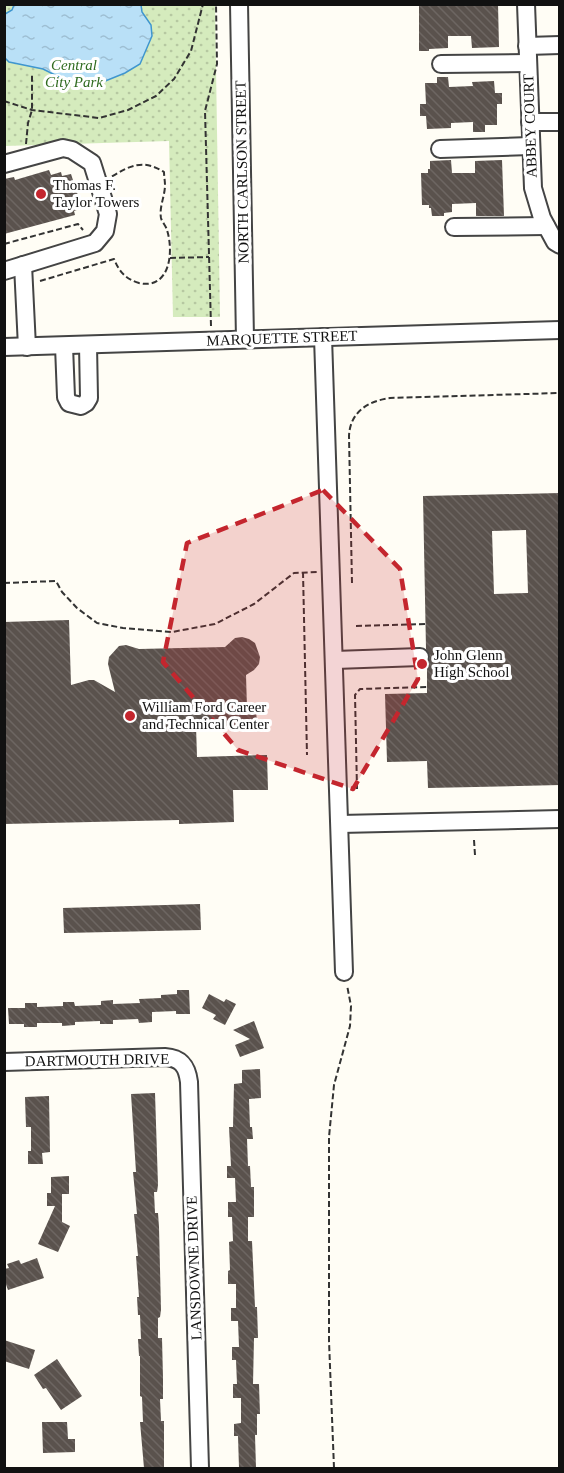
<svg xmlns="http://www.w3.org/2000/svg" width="564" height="1473" font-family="Georgia,serif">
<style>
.park{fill:url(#park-dots)}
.water{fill:url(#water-ripples);stroke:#3f96cf;stroke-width:1.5}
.building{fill:url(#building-back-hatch);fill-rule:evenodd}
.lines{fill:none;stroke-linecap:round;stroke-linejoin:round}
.minor-casing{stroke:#444;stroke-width:20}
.path{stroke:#333;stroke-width:2;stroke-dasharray:6 3;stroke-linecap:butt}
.minor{stroke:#fff;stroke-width:16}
.marked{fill:#c4262e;fill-opacity:0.2;stroke:#c4262e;stroke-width:4.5;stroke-dasharray:12 8;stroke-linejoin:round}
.poi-dot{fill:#c4262e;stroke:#fff;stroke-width:2}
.labels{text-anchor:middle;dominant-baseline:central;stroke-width:6;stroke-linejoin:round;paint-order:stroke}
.park-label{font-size:15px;font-style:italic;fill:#2f6b1f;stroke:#fff}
.street-label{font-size:15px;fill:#111;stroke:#fff}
.poi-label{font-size:15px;fill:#111;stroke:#fff;text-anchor:start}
</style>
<defs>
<pattern id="park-dots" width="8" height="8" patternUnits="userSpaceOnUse" patternTransform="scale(1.5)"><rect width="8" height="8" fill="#d5ebbd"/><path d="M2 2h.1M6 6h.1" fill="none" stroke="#b6c8a1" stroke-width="1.8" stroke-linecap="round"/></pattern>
<pattern id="water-ripples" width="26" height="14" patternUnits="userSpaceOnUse" patternTransform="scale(1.5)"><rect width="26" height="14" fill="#b9e0f7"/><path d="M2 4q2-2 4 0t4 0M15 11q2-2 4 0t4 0" fill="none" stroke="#9ebfd3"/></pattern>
<pattern id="building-back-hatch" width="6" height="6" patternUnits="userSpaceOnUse" patternTransform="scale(1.5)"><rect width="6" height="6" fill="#5a524d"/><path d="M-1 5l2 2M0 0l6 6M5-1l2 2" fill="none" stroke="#6d6662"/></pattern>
</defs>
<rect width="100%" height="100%" fill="#fffdf5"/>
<polygon class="park" points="4,5 215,5 220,317 173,317 169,141 5,146"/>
<polygon class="water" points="14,5 141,5 142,12 151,25 152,36 140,64 125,73 98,84 59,77 43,69 9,62 5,58 5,14 12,10"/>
<g class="building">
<polygon points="423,4 447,4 447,6 498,4 499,47 472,48 471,36 448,36 448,48 429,49 429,51 419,51 419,6"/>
<polygon points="437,77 448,77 449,87 473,86 472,82 494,81 495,93 502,93 502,104 497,104 497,125 485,125 485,132 473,132 473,122 451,123 451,128 427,129 426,116 420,116 420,104 426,104 425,83 437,83"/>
<polygon points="451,160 452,173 475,173 475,161 502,160 504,216 476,216 476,203 452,204 452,212 444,213 444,216 432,216 431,208 429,208 429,205 422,205 421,173 428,173 428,169 430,169 430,161"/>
<polygon points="49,170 51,175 61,172 62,176 71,174 82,208 74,211 75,215 4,234 4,179 14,177 15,180"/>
<path d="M560 493V785L428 788 427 761 387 762 385 694 427 693V665L430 657 426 649 423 496ZM526 530 528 593 494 594 492 531Z"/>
<polygon points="69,620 71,685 89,680 94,680 115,692 108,664 109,657 119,646 126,645 139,649 225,647 235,638 242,637 249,639 255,643 260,657 259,664 254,670 246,675 247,708 256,707 257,725 196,726 197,757 267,755 268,790 233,790 234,822 179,824 179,820 4,824 4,622"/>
<polygon points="200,904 201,930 64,933 63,908"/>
<polygon points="177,990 189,990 190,1014 176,1014 176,1011 152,1012 152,1022 139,1023 138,1019 113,1020 113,1024 100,1024 100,1021 75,1022 75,1025 62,1026 62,1023 37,1023 37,1027 24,1027 24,1024 9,1024 8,1008 25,1008 25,1003 37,1003 37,1007 63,1006 63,1002 74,1002 75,1006 101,1005 101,1001 113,1000 113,1004 140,1003 139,999 161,998 161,995 177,994"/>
<polygon points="209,994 224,1002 226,999 236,1004 225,1025 213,1019 216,1015 202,1008"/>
<polygon points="254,1021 264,1048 240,1057 235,1045 250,1039 233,1030"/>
<polygon points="260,1069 261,1098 249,1099 250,1127 252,1127 253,1139 247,1139 248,1166 250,1166 251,1187 254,1187 254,1217 248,1217 248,1241 252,1241 255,1307 257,1307 258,1338 254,1338 253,1384 259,1384 260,1414 257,1414 257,1435 255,1435 256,1468 239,1468 238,1436 234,1436 234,1424 241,1423 241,1398 233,1398 233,1384 237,1384 236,1360 232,1360 232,1347 239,1347 238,1321 231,1321 231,1308 236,1308 236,1284 228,1284 228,1271 230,1270 229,1242 233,1241 232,1217 228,1217 228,1202 236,1202 235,1178 227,1178 227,1166 231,1166 229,1127 233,1127 234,1084 242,1083 242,1070"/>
<polygon points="155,1093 158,1185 157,1192 154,1192 155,1213 158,1213 159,1227 161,1310 160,1317 158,1318 158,1338 162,1338 163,1378 163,1399 160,1399 161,1421 164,1421 164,1468 144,1468 140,1422 143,1422 142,1397 140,1396 140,1356 139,1356 138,1339 141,1339 140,1315 138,1315 137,1297 139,1297 136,1256 138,1256 134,1214 137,1214 133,1172 136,1172 131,1094"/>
<polygon points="49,1096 50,1152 42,1153 43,1164 28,1164 28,1151 31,1151 31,1127 26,1127 25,1097"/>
<polygon points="69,1176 69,1194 62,1194 62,1222 70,1226 58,1252 38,1244 55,1206 47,1206 47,1193 51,1193 51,1177"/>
<polygon points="37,1258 44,1278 8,1290 4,1279 4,1269 9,1268 7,1264 19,1260 21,1264"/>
<polygon points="4,1340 35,1350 29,1369 4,1361"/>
<polygon points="57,1359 82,1396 61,1410 46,1388 43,1389 34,1375"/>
<polygon points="42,1422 67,1422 68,1439 75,1439 75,1452 43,1453"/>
</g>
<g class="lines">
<defs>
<g id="minor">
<polyline points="239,4 245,339"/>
<polyline points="526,4 533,188 542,218 555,242 560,245"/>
<polyline points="527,46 560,45"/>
<polyline points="441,64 528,63"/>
<polyline points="530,122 560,122"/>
<polyline points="440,149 530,146"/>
<polyline points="4,164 63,148 72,150 92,163 108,214 105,231 95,243 4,271"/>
<polyline points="454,227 546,226"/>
<polyline points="23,265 27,347"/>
<polyline points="323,337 344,972"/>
<polyline points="64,346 66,397 69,403 81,406 86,403 89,398 88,345"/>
<polyline points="4,347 560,330"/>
<polyline points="335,660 420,657"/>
<polyline points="340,824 560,819"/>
<path d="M4 1062 165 1057C181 1058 187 1066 189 1082L200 1468"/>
</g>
</defs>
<use href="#minor" class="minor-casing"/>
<g class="path">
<polyline points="4,101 32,110 99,118 128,110 156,96 174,79 191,51 203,4"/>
<polyline points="26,144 28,123 32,110 32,75"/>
<polyline points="77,189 85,187"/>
<polyline points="4,244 78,224 83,230"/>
<polyline points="170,258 209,257"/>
<path d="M40 281 114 259C119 271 125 279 139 283 170 290 174 252 167 230 166 226 162 222 161 218 159 207 165 196 165 185 165 181 164 176 164 172 143 159 131 165 111 177"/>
<polyline points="211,326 205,111 217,64 216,4"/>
<polyline points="303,572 307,755"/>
<polyline points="4,583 56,581 62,592 77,608 97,623 123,628 172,632 215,624 254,604 294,573 317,572"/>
<path d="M352 583 349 436C350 412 368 401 390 398L560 393"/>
<polyline points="356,626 426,624"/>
<polyline points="357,789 355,695 360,689 427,687"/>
<polyline points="474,840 475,855"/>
<polyline points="334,1468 329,1341 329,1137 334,1085 350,1026 351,1006 347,985"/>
</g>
<use href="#minor" class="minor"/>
</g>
<path class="marked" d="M323 490 400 569 418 679 353 789 238 750 163 662 187 543Z"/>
<g class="poi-dot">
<circle cx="41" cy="194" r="6"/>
<circle cx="422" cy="664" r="6"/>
<circle cx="130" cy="716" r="6"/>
</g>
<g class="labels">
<g class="park-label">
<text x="74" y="65">Central<tspan x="74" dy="17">City Park</tspan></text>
</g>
<g class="street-label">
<text transform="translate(530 126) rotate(-92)">ABBEY COURT</text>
<text transform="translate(242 172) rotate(-91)">NORTH CARLSON STREET</text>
<text transform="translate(282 338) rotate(-2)">MARQUETTE STREET</text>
<text transform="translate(97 1060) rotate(-1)">DARTMOUTH DRIVE</text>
<text transform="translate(194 1268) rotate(-92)">LANSDOWNE DRIVE</text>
</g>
<g class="poi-label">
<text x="53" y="185">Thomas F.<tspan x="53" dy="17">Taylor Towers</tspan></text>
<text x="434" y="655">John Glenn<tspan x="434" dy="17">High School</tspan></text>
<text x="142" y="707">William Ford Career<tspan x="142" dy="17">and Technical Center</tspan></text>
</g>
</g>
<rect width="564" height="1473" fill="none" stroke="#111111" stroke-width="12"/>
</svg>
